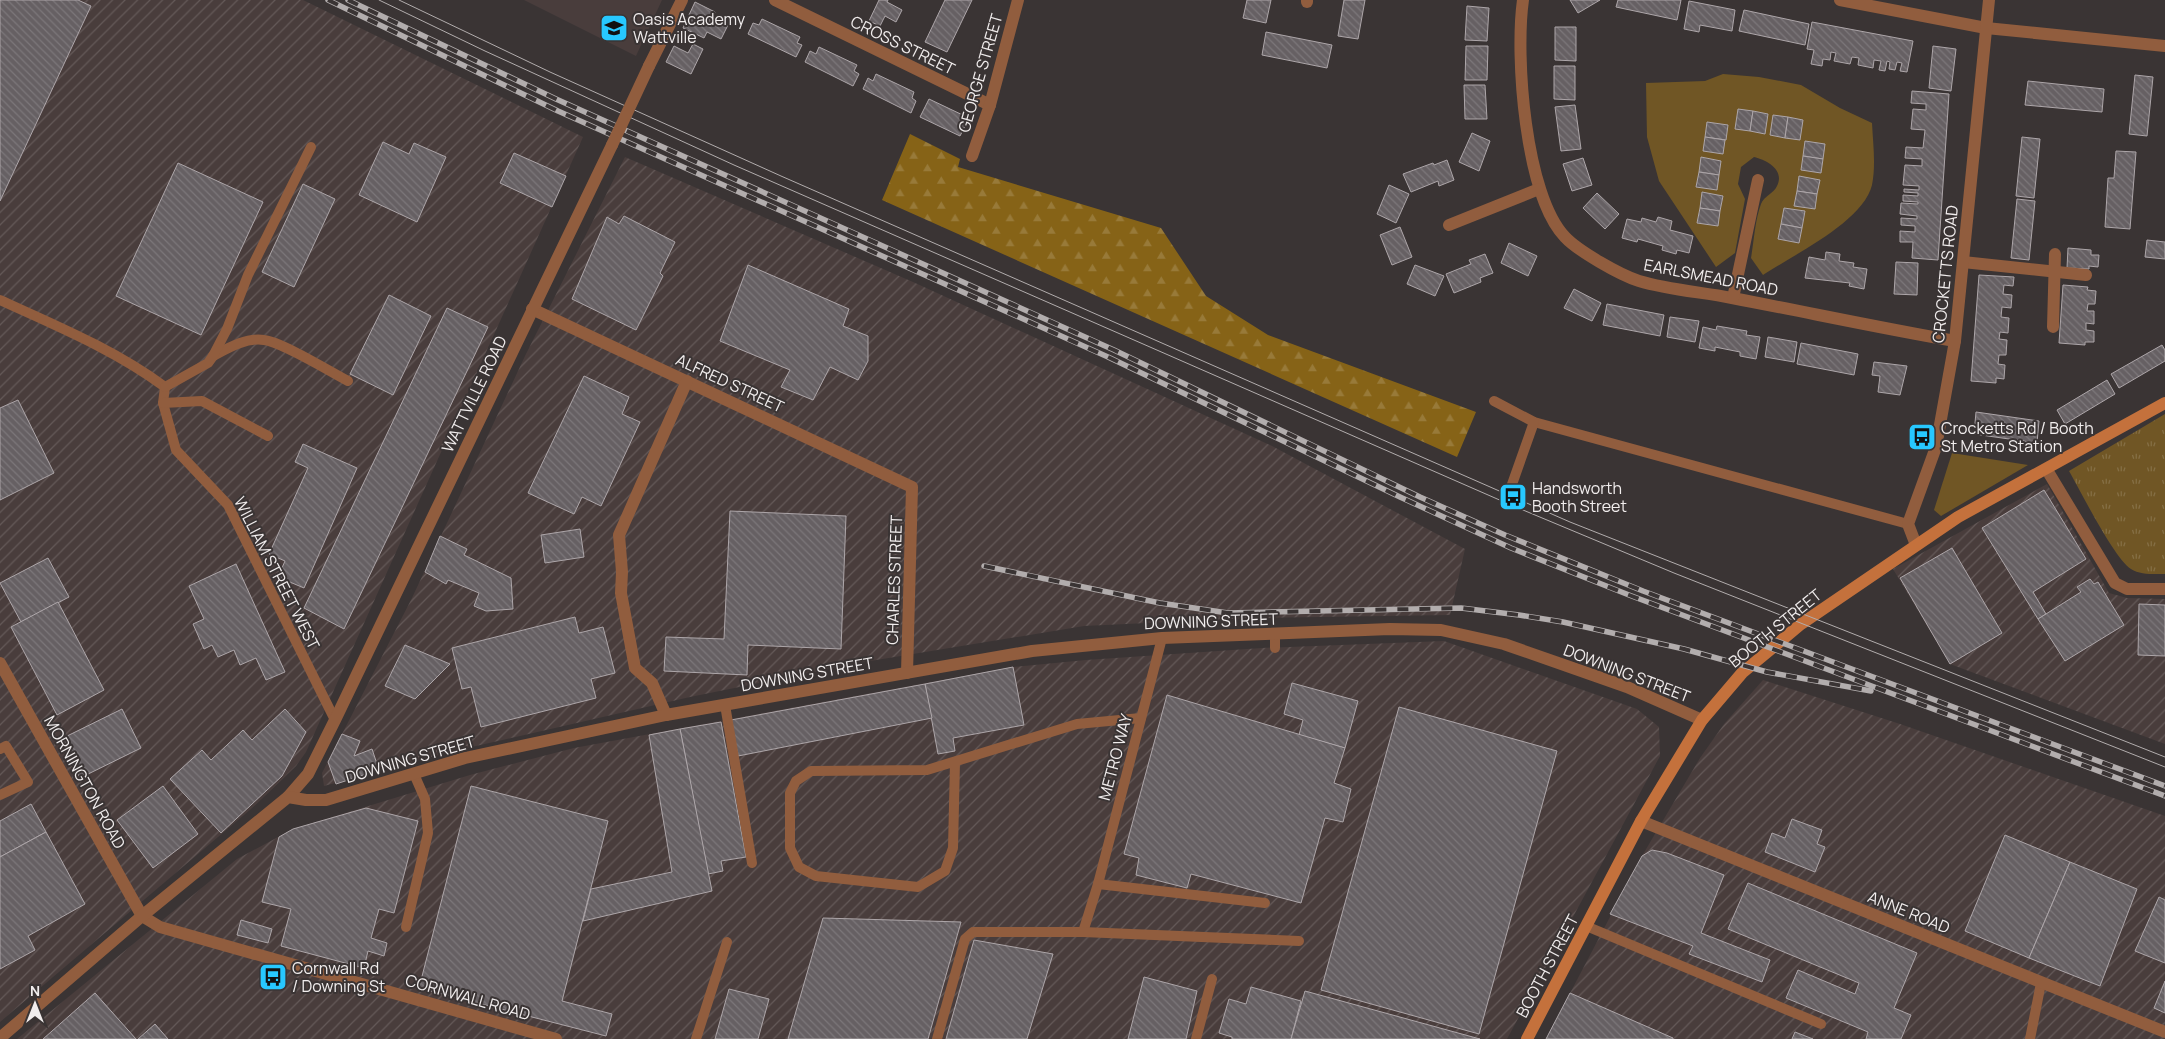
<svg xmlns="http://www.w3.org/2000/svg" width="2165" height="1039" font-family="Manrope,sans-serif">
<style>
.built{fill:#493d3c}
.industrial{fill:url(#industrial-furrows)}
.green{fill:#705625}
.forest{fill:url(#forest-firs)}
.park{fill:url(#park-tufts)}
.building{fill:url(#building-back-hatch);stroke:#ada6a9}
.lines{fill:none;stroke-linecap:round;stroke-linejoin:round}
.service{stroke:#915d3e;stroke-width:10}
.minor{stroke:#915d3e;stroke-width:12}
.tertiary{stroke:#915d3e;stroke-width:12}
.secondary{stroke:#c4713c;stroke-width:12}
.tram{stroke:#b2adad;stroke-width:1}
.rail-casing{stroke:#b2adad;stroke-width:5.5}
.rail{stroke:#3a3434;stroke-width:4;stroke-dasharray:11;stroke-linecap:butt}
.minor-bridge{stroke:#915d3e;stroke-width:12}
.labels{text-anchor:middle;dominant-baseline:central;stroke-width:4;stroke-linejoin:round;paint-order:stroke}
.poi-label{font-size:16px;fill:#f1eded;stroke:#3a3434;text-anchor:start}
.street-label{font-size:16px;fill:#f1eded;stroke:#3a3434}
</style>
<defs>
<pattern id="industrial-furrows" width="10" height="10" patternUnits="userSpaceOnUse" patternTransform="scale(1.25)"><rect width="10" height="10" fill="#493d3c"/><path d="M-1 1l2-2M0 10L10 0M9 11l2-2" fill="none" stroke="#645958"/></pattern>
<pattern id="forest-firs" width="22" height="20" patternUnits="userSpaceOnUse" patternTransform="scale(1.25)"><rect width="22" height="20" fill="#866317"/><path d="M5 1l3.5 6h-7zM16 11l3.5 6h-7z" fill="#987a39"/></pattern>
<pattern id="park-tufts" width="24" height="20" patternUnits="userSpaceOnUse" patternTransform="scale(1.25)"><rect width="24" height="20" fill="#705625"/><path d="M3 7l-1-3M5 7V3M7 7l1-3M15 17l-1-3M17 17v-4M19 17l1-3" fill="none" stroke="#856f45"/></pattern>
<pattern id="building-back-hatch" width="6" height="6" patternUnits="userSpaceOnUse" patternTransform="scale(1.25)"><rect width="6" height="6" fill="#666063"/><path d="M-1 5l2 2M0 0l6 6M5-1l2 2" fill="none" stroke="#7c777a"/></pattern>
</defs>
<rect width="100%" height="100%" fill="#3a3434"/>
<polygon class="built" points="524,0 662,0 636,56"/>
<g class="industrial">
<polygon points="0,0 303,0 583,137 306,752 296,766 251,809 0,1022"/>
<polygon points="625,157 913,282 1272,446 1465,549 1450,615 1253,618 1084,626 852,664 690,697 454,751 324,786 322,773 412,598 525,356"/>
<polygon points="2047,484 2109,593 2127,598 2165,599 2165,744 1950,664 1893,569"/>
<polygon points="1444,641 1637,709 1659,727 1660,756 1507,1039 17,1039 237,859 293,829 470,775 574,748 1013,667 1086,660 1262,648"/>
<polygon points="1763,680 1900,724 2165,816 2165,1039 1546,1039 1642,856 1700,758 1724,724"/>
</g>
<g class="green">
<path d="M1723 74 1759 77 1801 85 1840 108 1872 123C1873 143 1876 165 1872 185 1863 222 1793 255 1763 275L1751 258C1754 241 1755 220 1761 204 1764 196 1774 193 1777 186 1785 170 1767 160 1754 157L1741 167 1738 184 1745 199 1735 253 1716 267 1659 181 1647 137 1646 83 1705 81Z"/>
<polygon points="1952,453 2028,465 1941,516 1934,510"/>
</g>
<polygon class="forest" points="910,134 960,159 958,167 1161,228 1206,296 1268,335 1476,412 1457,457 882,200"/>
<path class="park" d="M2165 414V574C2154 574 2140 575 2131 569 2114 558 2081 492 2069 471Z"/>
<g class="building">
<polygon points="0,0 78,0 91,6 0,201"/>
<polygon points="879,0 888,0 887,2 902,10 896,22 885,16 880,26 869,21"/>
<polygon points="945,0 972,0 947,52 925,42"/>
<polygon points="1247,0 1271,0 1266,23 1243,18"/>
<polygon points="1344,0 1365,0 1358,39 1338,36"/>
<polygon points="1570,0 1600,0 1578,13"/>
<polygon points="1618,0 1681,0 1677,20 1616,7"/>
<polygon points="1689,1 1735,10 1732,31 1700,25 1699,32 1684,29"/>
<polygon points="695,2 715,12 713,16 729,23 721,39 707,32 704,38 683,28"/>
<polygon points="1467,6 1489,8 1487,41 1465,40"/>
<polygon points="1744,10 1809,24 1805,45 1739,31"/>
<polygon points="762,19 800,37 797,43 802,45 796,57 748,34 753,23 759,25"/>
<polygon points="1812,22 1913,41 1907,72 1900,71 1902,63 1897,62 1895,70 1889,69 1890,62 1887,61 1885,71 1879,70 1881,61 1874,60 1873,68 1858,65 1859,58 1852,57 1850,64 1834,61 1836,53 1831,52 1830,60 1823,59 1822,66 1811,64 1814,50 1807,49"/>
<polygon points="1555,27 1576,27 1576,61 1555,60"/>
<polygon points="1266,32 1332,45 1327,68 1262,55"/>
<polygon points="693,44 703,49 691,74 666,62 674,46 688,53"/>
<polygon points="1466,46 1488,46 1487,80 1465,80"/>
<polygon points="1933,46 1956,49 1951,91 1929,88"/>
<polygon points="819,47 857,65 854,71 859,74 853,86 805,62 810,51 816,54"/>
<polygon points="1554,66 1575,66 1575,100 1554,99"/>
<polygon points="876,74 914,92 912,98 916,101 911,113 863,89 868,78 873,81"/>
<polygon points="2135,75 2153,77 2147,136 2129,134"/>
<polygon points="2028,81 2104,89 2102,112 2025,105"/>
<polygon points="1464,85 1485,85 1487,119 1465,119"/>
<polygon points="1912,91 1949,94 1938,260 1912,258 1913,242 1900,242 1900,231 1915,232 1915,226 1901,225 1901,218 1917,219 1917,216 1900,214 1901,203 1918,204 1918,202 1903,201 1903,195 1918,196 1918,193 1904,192 1904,189 1919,190 1919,186 1903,185 1905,165 1922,166 1922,159 1905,158 1906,147 1923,148 1925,130 1911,129 1913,109 1926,110 1926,104 1911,103"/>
<polygon points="929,99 969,118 960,136 920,117"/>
<polygon points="1575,105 1581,149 1561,151 1555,107"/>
<polygon points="1738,109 1753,111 1750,131 1735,129"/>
<polygon points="1753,111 1768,114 1765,134 1750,131"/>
<polygon points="1773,115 1788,117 1785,138 1770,135"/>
<polygon points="1788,117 1803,120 1800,140 1785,138"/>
<polygon points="1707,122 1728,125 1726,140 1705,137"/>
<polygon points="1472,133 1490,141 1479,171 1459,162"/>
<polygon points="1705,137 1725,140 1723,154 1703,151"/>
<polygon points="2022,137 2040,139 2034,198 2016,196"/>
<polygon points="1805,141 1825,144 1823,159 1803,156"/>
<polygon points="383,142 409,154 414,143 446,157 417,222 359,195"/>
<polygon points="2116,151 2136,152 2130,229 2105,227 2108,178 2114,178"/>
<polygon points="514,153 566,176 552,207 500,183"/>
<polygon points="1803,156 1823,159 1821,173 1801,170"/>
<polygon points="1701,157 1721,161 1719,175 1699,172"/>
<polygon points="1583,158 1592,185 1572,191 1563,164"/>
<polygon points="1447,160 1454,180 1439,186 1438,181 1411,192 1403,174 1433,163 1434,165"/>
<polygon points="178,163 263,202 201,335 116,296"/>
<polygon points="1699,172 1719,175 1717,190 1696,187"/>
<polygon points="1799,176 1820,180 1817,194 1797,191"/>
<polygon points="303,184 335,199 294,287 262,272"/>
<polygon points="1389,185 1409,194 1396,223 1377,214"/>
<polygon points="1797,191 1817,194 1815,209 1794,206"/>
<polygon points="1702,192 1723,196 1720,211 1700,208"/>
<polygon points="1597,193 1619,214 1605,229 1583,208"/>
<polygon points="2017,199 2035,201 2029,260 2011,258"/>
<polygon points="1700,208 1720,211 1718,226 1697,223"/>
<polygon points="1784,208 1805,211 1802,228 1781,224"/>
<polygon points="624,216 675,242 660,273 663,276 636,330 572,299 607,217 619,224"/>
<polygon points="1658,217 1672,221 1670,230 1693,236 1689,253 1677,250 1676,254 1662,250 1663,246 1638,239 1637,242 1622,238 1627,219 1641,222 1642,218 1656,222"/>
<polygon points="1781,224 1802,228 1799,243 1778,239"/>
<polygon points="1400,227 1412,257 1392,265 1380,235"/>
<polygon points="2147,240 2165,242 2165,259 2145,257"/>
<polygon points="1509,243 1537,256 1528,276 1501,263"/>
<polygon points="2068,248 2091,250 2091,255 2099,255 2098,267 2089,266 2089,269 2067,268"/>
<polygon points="1826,252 1840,254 1839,261 1854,263 1853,267 1867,269 1864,289 1849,286 1850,283 1805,278 1809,257 1825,260"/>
<polygon points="1485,254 1493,273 1480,278 1481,282 1454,293 1446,274 1471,264 1469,260"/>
<polygon points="1896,262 1918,263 1917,295 1894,294"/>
<polygon points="748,265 849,309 843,326 868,336 868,361 858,380 830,367 813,400 781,387 790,370 720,341"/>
<polygon points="1415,265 1444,276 1435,296 1407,284"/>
<polygon points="1979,275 2014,277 2013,286 2004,285 2003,294 2012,295 2011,308 2002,307 2001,317 2009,318 2008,333 2000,332 1999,339 2007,340 2006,355 1999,355 1998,364 2005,365 2004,379 1996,378 1996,383 1971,381"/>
<polygon points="2063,285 2088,287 2087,290 2096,291 2095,304 2088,304 2087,311 2094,311 2094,324 2086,323 2086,330 2094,331 2094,342 2085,342 2085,345 2059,343"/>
<polygon points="1574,289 1601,303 1592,321 1564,308"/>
<polygon points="389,295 431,316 393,395 350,374"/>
<polygon points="1607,304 1664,315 1660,336 1603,325"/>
<polygon points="447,308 488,327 344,629 304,608"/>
<polygon points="1670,317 1699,321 1695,342 1667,337"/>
<polygon points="1717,326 1747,331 1746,335 1760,337 1756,359 1740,356 1740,352 1715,347 1715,351 1699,348 1703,327 1716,330"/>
<polygon points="1768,337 1797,342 1794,362 1765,357"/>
<polygon points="1801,343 1858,354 1854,375 1797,364"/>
<polygon points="2162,345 2165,350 2165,361 2119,388 2111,374"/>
<polygon points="1874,362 1907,366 1900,395 1878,392 1880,376 1872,375"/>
<polygon points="584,376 629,397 622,414 640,422 601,506 582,497 574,514 528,493"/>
<polygon points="2107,380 2115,394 2065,424 2057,410"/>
<polygon points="18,400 54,473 0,500 0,408"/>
<polygon points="1976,412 2039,421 2037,443 1974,434"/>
<polygon points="303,444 357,468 304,588 278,577 285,561 269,554 308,468 295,462"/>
<polygon points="2044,490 2086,559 2033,592 2046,614 2038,619 1982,528"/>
<polygon points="730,511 846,516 841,649 748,645 747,675 664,671 666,637 724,639"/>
<polygon points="580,529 584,557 545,563 541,535"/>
<polygon points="440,536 467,549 464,555 511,578 513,609 486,611 474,606 479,593 448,580 446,584 425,572"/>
<polygon points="1952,548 2002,633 1950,664 1900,578"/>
<polygon points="48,558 69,597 21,622 0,583"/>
<polygon points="236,564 285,672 266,680 256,658 240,665 234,650 218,657 212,645 204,649 193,624 204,619 189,586"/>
<polygon points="2090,579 2094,584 2098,582 2124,625 2065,661 2038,619 2081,592 2077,587"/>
<polygon points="58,602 104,690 57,715 11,627"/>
<polygon points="2139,604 2165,605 2165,656 2138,655"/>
<polygon points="575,617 579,633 603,627 615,673 591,679 596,698 481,727 471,687 462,689 452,648"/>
<polygon points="405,645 450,664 415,699 385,686"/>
<polygon points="1013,667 1024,725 953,738 955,751 938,754 925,684"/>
<polygon points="1292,683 1358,701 1345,748 1299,735 1303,720 1284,714"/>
<polygon points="925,684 932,718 738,756 731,720"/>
<polygon points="1167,695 1345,748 1334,783 1351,789 1343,822 1325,818 1301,903 1191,874 1187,888 1136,875 1139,858 1124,854"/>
<polygon points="1399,707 1557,751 1479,1034 1321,990"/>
<polygon points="122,709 141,748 80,778 61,739"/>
<polygon points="285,709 306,732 282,776 221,833 170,779 202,750 211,760 243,730 252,740"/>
<polygon points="721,722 746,857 721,861 723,871 708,874 680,729"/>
<polygon points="680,729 712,891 583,921 591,889 672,872 649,735"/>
<polygon points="342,734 360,741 354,756 372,749 379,770 336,784 328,762"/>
<polygon points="163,786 198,834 153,868 117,820"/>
<polygon points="471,786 608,821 562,1001 612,1014 606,1036 419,988"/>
<polygon points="31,804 46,832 0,857 0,821"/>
<polygon points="366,808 418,821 394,913 379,909 371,938 387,943 384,956 368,951 364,968 281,946 291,909 262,902 279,837 293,829"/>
<polygon points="1792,819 1822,830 1817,844 1825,847 1815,872 1765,852 1772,833 1785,838"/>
<polygon points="46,832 85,904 28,936 35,950 0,969 0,857"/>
<polygon points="2005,835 2070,862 2029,958 1965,931"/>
<polygon points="1652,850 1667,853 1724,875 1701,933 1770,960 1762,982 1689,954 1693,946 1610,914 1642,856"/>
<polygon points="2070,862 2137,889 2100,986 2029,958"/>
<polygon points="1748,883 1917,953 1894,1008 1911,1015 1901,1039 1866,1039 1868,1032 1786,998 1798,970 1855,994 1859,983 1728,929"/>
<polygon points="2159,897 2165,900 2165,963 2135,951"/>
<polygon points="823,918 961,922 928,1039 788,1039"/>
<polygon points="241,920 272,929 268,943 237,935"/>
<polygon points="974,940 1053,954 1027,1039 946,1039"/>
<polygon points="1144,977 1197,991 1186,1039 1128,1039"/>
<polygon points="2165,981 2165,1013 2154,1008"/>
<polygon points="1251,987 1301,1001 1291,1039 1232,1039 1232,1037 1219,1033 1229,999 1246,1004"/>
<polygon points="729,989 769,999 758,1039 715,1039"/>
<polygon points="1305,991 1480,1039 1291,1039"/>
<polygon points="95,993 136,1039 43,1039"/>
<polygon points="1570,993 1673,1038 1673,1039 1546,1039"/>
<polygon points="155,1024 168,1039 138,1039"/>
<polygon points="1795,1032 1813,1039 1792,1039"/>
</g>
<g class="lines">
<g class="service">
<path d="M0 300C57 326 115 350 165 387L163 403 176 450 228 505 335 720"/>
<path d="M213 356C228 348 247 337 264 340 282 342 329 371 348 381"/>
<polyline points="165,387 208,363 213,356 227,329 248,275 311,147"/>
<polyline points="1494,401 1534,422 1908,524"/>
<polyline points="163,403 202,401 268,436"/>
<polyline points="1510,490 1534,422"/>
<polyline points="1275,635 1275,648"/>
<polyline points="725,705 752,863"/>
<polyline points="0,749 6,746 28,782 0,795"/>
<polyline points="955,762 953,848 945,871 918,887 816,876 799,867 790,848 790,793 796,781 811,771 927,770 1077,724 1141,718"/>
<polyline points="1098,884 1162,638"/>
<polyline points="1586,926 1821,1024"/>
<polyline points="406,927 428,833 425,799 414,774"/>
<polyline points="1083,932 1098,884 1265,903"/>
<polyline points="696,1039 727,942"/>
<polyline points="937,1039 965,939 973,932 1083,932 1299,941"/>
<polyline points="1196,1039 1212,979"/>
<polyline points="2030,1039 2041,983"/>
</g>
<g class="minor">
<polyline points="775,0 990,105"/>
<path d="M1523 0C1515 56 1525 195 1565 237 1578 251 1620 275 1639 281 1669 290 1702 292 1732 298 1806 312 1880 328 1955 341"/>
<polyline points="1840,0 1986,28 2165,46"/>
<polyline points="1307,2 1307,0"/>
<polyline points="649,66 682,0"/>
<polyline points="972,156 990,105 1018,0"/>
<polyline points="1449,225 1539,189"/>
<polyline points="1963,262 2086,275"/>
<polyline points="1733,298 1758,180"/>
<polyline points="532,309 912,487 907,673"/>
<polyline points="2053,327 2055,254"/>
<polyline points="2047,470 2115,583 2127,589 2165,589"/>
<polyline points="1916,545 1908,524 1936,447 1955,341 1989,0"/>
<polyline points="0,663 142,916 160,927 556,1039"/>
<polyline points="666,715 652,683 635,668 621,593 622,572 619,535 687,381"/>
<polyline points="288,797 308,774 335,720 612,145"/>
<polyline points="1641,821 2165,1032"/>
</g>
<polyline class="tertiary" points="0,1038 142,916 288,797 306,800 326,800 465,758 666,715 1032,651 1162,638 1390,629 1441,630 1504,644 1627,687 1702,720"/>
<polyline class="secondary" points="1527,1039 1641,821 1702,720 1742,673 1801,624 1958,517 2165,403"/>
<g class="tram">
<polyline points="379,0 485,51 734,165 1511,505 1674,573 2165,767"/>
<polyline points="399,0 550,72 781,176 1570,522 2165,757"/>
</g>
<defs>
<g id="rail">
<polyline points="328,0 558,111 1108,357 1400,497 1511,548 1629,595 2165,796"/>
<polyline points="348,0 556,99 1114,350 1420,497 1505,535 1643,591 2165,786"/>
<polyline points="984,566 1160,603 1228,613 1461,608 1519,615 1563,622 1684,649 1767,672 1871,691"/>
</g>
</defs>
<use href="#rail" class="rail-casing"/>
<use href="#rail" class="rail"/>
<polyline class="minor-bridge" points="612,145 649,66"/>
</g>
<defs>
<symbol id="school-square" viewBox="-11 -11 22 22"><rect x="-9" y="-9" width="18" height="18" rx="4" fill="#27c8ff" stroke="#3a3434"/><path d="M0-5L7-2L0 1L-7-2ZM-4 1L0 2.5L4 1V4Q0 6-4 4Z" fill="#111"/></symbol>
<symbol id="bus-square" viewBox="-11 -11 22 22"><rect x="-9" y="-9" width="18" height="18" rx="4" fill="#27c8ff" stroke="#3a3434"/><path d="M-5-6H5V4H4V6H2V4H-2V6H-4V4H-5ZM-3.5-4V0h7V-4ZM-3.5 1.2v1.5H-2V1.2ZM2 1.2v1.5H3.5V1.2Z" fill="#111"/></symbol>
</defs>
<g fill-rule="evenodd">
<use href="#school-square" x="598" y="12" width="32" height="32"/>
<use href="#bus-square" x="1906" y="421" width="32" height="32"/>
<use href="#bus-square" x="1497" y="481" width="32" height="32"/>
<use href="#bus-square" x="257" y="961" width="32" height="32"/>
</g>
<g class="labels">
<g class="poi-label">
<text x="633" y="19">Oasis Academy<tspan x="633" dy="18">Wattville</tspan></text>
<text x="1941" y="428">Crocketts Rd / Booth<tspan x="1941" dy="18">St Metro Station</tspan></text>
<text x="1532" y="488">Handsworth<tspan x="1532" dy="18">Booth Street</tspan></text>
<text x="292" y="968">Cornwall Rd<tspan x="292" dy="18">/ Downing St</tspan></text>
</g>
<g class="street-label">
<text transform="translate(903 45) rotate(26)">CROSS STREET</text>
<text transform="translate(980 73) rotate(-74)">GEORGE STREET</text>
<text transform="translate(1945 274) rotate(-84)">CROCKETTS ROAD</text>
<text transform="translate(1711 277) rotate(11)">EARLSMEAD ROAD</text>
<text transform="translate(730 383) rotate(25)">ALFRED STREET</text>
<text transform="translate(474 394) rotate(-64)">WATTVILLE ROAD</text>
<text transform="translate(277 573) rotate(63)">WILLIAM STREET WEST</text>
<text transform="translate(894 580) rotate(-88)">CHARLES STREET</text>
<text transform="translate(1211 621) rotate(-2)">DOWNING STREET</text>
<text transform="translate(1775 628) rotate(-39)">BOOTH STREET</text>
<text transform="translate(1627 673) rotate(21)">DOWNING STREET</text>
<text transform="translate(807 674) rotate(-10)">DOWNING STREET</text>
<text transform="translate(1115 757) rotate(-75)">METRO WAY</text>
<text transform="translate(410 759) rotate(-16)">DOWNING STREET</text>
<text transform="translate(85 782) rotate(61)">MORNINGTON ROAD</text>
<text transform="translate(1909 912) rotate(22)">ANNE ROAD</text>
<text transform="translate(1547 966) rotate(-62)">BOOTH STREET</text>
<text transform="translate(468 997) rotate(16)">CORNWALL ROAD</text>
</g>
</g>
<g transform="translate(35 1004)" stroke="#3a3434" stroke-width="4" paint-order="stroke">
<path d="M0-4L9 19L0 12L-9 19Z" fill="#f1eded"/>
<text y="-8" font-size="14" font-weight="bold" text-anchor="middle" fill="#f1eded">N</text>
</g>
</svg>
